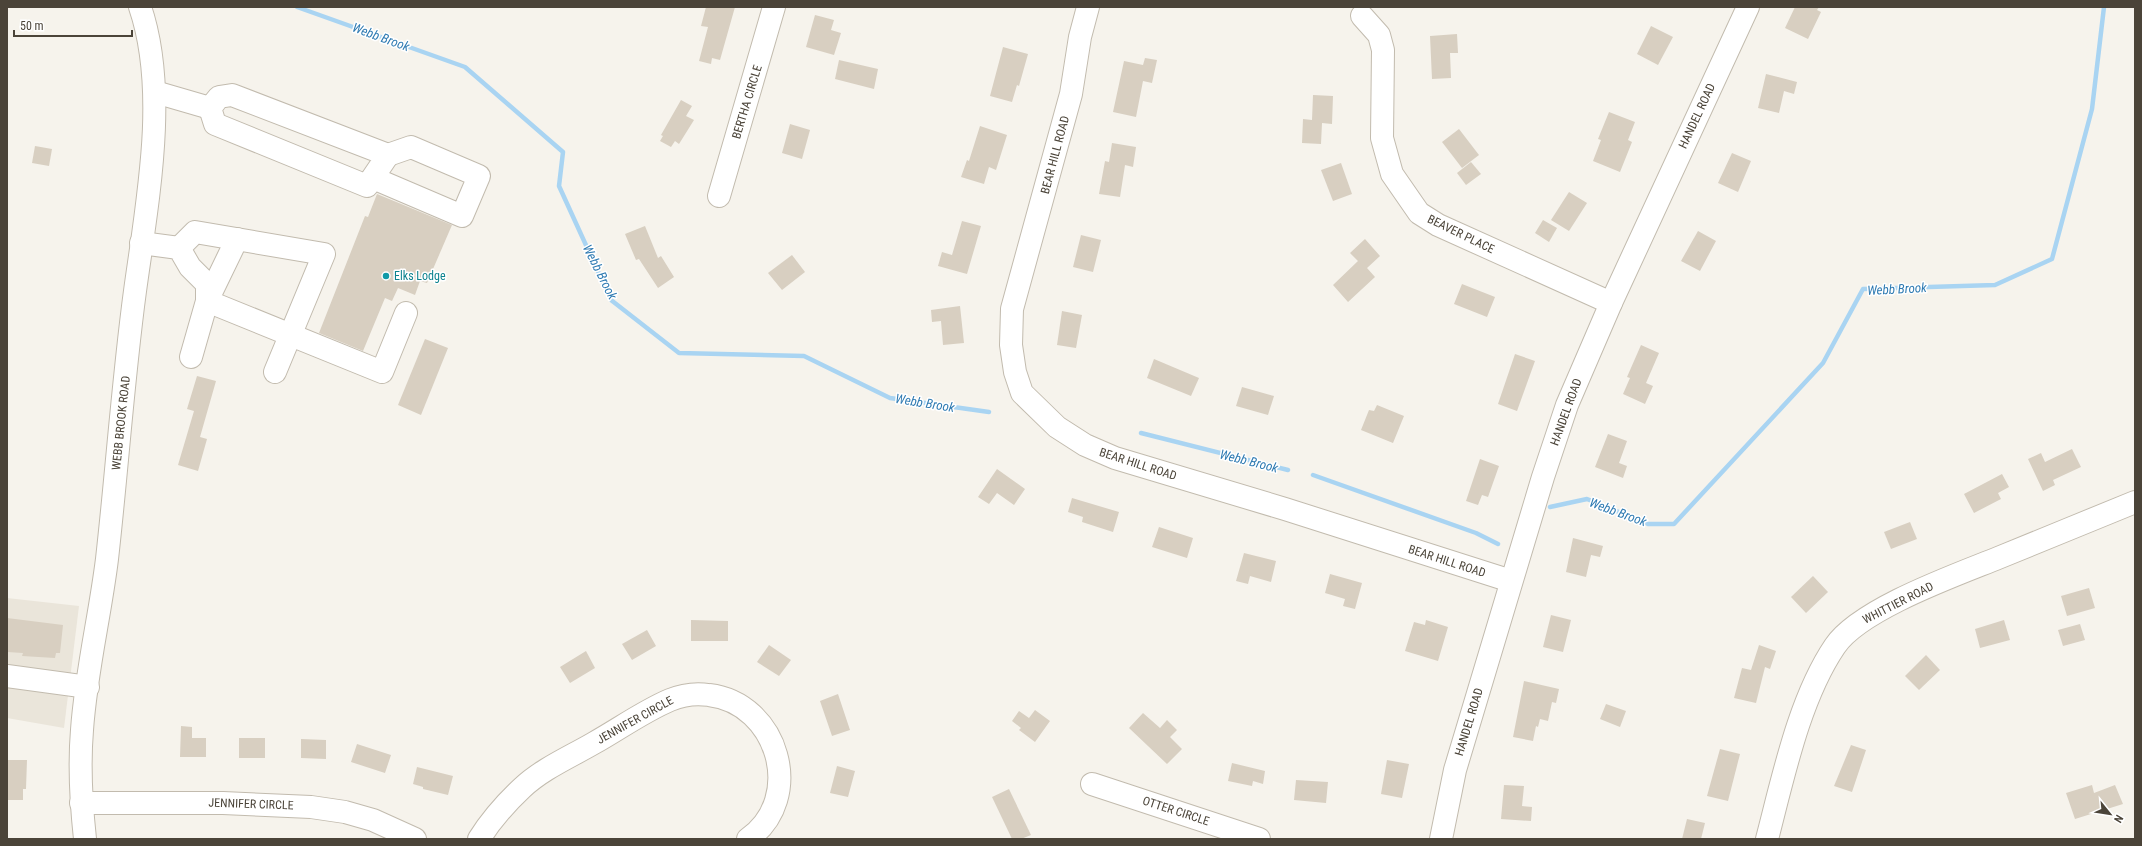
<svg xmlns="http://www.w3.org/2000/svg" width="2142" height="846" font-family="'Roboto Condensed',sans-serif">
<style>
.residential{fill:#eae5da}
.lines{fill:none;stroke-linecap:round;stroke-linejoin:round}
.stream{stroke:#a9d4f2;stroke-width:4.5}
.building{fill:#d8cfc1}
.minor-casing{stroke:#c2bbae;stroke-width:24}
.minor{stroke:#fff;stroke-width:22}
.culture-dot{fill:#0f9aa8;stroke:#fff;stroke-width:1.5}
.labels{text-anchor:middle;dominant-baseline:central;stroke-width:3;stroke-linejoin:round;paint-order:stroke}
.street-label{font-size:12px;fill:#4b4439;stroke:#fff}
.culture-label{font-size:12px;fill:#0d838f;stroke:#fff;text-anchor:start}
.water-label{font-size:13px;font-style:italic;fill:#2e7ab2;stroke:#fff}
</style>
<rect width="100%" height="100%" fill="#f6f3ec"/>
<polygon class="residential" points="7,598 79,606 64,728 7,718"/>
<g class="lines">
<g class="stream">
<polyline points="297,7 465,67 563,152 559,186 611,300 679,353 804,356 890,398 989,412"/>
<polyline points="1141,433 1288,470"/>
<polyline points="1313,475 1476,533 1498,544"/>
<polyline points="1550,507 1587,499 1648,524 1674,524 1823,363 1863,289 1995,285 2052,259 2092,109 2104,7"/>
</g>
</g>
<g class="building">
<polygon points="706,7 735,7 720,60 712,58 711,64 699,61 708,27 701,26"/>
<polygon points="1795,7 1819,7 1817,10 1821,12 1808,39 1785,28"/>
<polygon points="815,15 834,20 831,30 841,33 834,55 806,47"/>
<polygon points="1651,26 1673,37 1658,65 1637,54"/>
<polygon points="1457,34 1458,53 1450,53 1451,78 1432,79 1430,36"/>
<polygon points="1003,47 1028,54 1019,86 1017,85 1012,102 990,96"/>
<polygon points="1145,58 1157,60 1152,83 1143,81 1136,117 1113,112 1124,61 1143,65"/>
<polygon points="839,60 878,69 874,89 835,79"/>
<polygon points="1766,74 1797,82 1794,94 1784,91 1779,113 1758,108"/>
<polygon points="1313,95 1333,96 1332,124 1322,123 1321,144 1302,143 1303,119 1312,120"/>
<polygon points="681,100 692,106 686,116 694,120 679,144 675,141 671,147 660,141 663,136 661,135"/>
<polygon points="1609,112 1635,122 1628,140 1632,142 1620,172 1593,161 1601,140 1598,139"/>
<polygon points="790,124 810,130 802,159 782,153"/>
<polygon points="980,126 1007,135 996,170 989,167 984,184 961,177 967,160 969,161"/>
<polygon points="1459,129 1479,155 1462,168 1442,142"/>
<polygon points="1112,143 1136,147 1133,167 1125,165 1120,197 1099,194 1105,161 1109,162"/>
<polygon points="35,146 52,149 49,166 32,163"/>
<polygon points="1732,153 1751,161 1738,192 1718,183"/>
<polygon points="1471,162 1481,174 1466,185 1457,173"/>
<polygon points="1341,163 1352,194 1333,201 1321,170"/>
<polygon points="1569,192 1587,203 1569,231 1551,220"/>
<polygon points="377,194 452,225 427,283 420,281 415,295 398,288 392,301 385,298 363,351 319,333 365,216 368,217"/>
<polygon points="1543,220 1557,228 1549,242 1535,233"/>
<polygon points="962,221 981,226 967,274 938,266 942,252 952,255"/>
<polygon points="645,226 658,258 661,256 674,277 658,288 639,259 636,260 625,234"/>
<polygon points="1698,231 1716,241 1700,271 1681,261"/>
<polygon points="1081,235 1101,240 1093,272 1073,267"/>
<polygon points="1365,239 1380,256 1367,268 1375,277 1348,302 1333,285 1358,261 1350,253"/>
<polygon points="792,255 805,272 782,290 768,273"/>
<polygon points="1462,284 1495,297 1487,317 1454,304"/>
<polygon points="960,306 964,343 943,345 941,321 932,322 931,310"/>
<polygon points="1062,311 1082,315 1076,348 1057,345"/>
<polygon points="425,339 448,348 421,415 398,405"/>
<polygon points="1641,345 1659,353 1646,383 1653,386 1645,404 1623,394 1630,378 1627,377"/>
<polygon points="1515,354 1535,361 1517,411 1498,404"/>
<polygon points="1154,359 1199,378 1191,396 1147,378"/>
<polygon points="197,376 216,381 200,437 207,439 198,471 178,465 194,411 187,409"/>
<polygon points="1242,387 1274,396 1268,415 1236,406"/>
<polygon points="1377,405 1404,416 1393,443 1361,430 1369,410 1374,411"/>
<polygon points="1608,434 1627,441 1619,463 1627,466 1623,478 1595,467"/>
<polygon points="2072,449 2081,467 2053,480 2055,485 2043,491 2028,459 2041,453 2045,462"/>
<polygon points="1480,459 1499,466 1488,497 1482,495 1478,505 1466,501"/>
<polygon points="997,469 1025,489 1014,505 997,493 989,504 978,497"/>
<polygon points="2002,474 2009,487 1998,493 2001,499 1974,513 1964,494"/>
<polygon points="1072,498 1119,512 1113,532 1082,522 1083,517 1068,512"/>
<polygon points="1910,522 1917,539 1891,549 1884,532"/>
<polygon points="1159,527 1193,538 1187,558 1152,547"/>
<polygon points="1573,538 1603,546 1600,557 1591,555 1586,577 1566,572"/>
<polygon points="1244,553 1276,561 1271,582 1250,576 1248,584 1236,581"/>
<polygon points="1330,574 1362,583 1355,609 1343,606 1345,599 1325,593"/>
<polygon points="1813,576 1828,592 1806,613 1791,597"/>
<polygon points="2089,588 2095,608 2067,616 2061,596"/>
<polygon points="1551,615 1571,620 1563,652 1543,647"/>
<polygon points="7,618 63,625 60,653 56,653 55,658 22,656 23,653 7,652"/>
<polygon points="691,620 728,621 728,641 691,641"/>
<polygon points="1426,620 1448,627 1438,661 1405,651 1414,622 1425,625"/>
<polygon points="2004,620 2010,640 1980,648 1975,629"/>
<polygon points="2080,624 2085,640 2063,646 2058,630"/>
<polygon points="647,630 656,646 632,660 622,644"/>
<polygon points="769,645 791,660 779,676 757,662"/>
<polygon points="1759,645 1776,651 1770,669 1765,667 1756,703 1734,698 1742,668 1751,670"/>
<polygon points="586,651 595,668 570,683 560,667"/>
<polygon points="1926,655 1940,670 1919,690 1905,676"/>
<polygon points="1524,681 1559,689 1556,703 1552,702 1548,721 1540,719 1538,727 1536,726 1533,741 1513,737"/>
<polygon points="838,694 850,730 832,736 820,701"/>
<polygon points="1606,704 1626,711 1620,727 1600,719"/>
<polygon points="1035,710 1050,721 1035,742 1019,730 1021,728 1012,721 1019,711 1029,718"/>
<polygon points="1143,713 1160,728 1167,720 1177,730 1170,737 1182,749 1167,764 1129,728"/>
<polygon points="181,726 192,727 192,738 206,738 206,757 180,757"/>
<rect x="239" y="738" width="26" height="20"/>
<polygon points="301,739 326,740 326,759 301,758"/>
<polygon points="357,744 391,755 385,773 351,762"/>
<polygon points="1851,745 1866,750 1852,792 1834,786"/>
<polygon points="1720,749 1740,754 1728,801 1707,796"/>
<polygon points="7,760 27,760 26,789 23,789 23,800 7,800"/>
<polygon points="1387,760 1409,764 1402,798 1381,794"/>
<polygon points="1232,763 1265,771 1263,784 1253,781 1252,786 1228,781"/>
<polygon points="837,766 855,771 848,797 830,793"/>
<polygon points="417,767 453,776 448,795 423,789 423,787 413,784"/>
<polygon points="1296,780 1328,782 1326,803 1294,800"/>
<polygon points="1504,785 1524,786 1522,806 1532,807 1531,821 1501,819"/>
<polygon points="2092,785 2094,793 2115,785 2123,804 2075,819 2066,793"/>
<polygon points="1009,789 1031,835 1021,839 1012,839 992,797"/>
<polygon points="1687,819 1705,823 1701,839 1682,839"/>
</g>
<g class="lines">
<defs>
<g id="minor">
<polyline points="1088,7 1080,37 1071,94 1012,309 1011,345 1015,372 1022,393 1057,427 1085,445 1115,458 1285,509 1511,581"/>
<polyline points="1362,16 1379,35 1383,50 1382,138 1392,174 1419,213 1438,225 1611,303"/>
<polyline points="155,92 210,108"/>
<polygon points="232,95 388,155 367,186 215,124 210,108 219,97"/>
<polyline points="373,178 462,216 479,176 411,147 388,155"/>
<polyline points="719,196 774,7"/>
<polyline points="141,243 179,248 190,267 207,284 207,301 382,372 406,313"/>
<polyline points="179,248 195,232 324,254 275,372"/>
<polyline points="191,357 207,301 237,239"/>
<polyline points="7,676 88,687"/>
<polyline points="1092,784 1259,839"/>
<polyline points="81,803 223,803 311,807 345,812 373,820 415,839"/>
<path d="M85 839C81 802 79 766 82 730 86 672 100 616 107 559 117 470 123 380 135 291 147 203 169 92 140 7"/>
<path d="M479 839C491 820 506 803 522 788 542 769 570 757 594 743 619 729 644 711 670 700 682 695 696 693 709 695 778 703 806 798 748 839"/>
<polyline points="1441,839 1455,770 1543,477 1567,405 1611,303 1748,7"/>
<path d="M1767 839C1783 778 1799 699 1835 646 1860 609 1956 575 1998 558 2044 539 2089 521 2135 502"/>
</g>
</defs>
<use href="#minor" class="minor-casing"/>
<use href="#minor" class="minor"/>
</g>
<circle class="culture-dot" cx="386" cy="276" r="4"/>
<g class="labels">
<g class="street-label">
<text transform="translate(747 102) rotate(-73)">BERTHA CIRCLE</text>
<text transform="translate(1697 116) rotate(-65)">HANDEL ROAD</text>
<text transform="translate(1055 155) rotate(-75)">BEAR HILL ROAD</text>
<text transform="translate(1461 234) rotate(26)">BEAVER PLACE</text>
<text transform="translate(1566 412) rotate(-70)">HANDEL ROAD</text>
<text transform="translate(121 423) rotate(-84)">WEBB BROOK ROAD</text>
<text transform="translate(1138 464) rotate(18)">BEAR HILL ROAD</text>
<text transform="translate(1447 561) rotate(18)">BEAR HILL ROAD</text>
<text transform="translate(1898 603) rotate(-27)">WHITTIER ROAD</text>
<text transform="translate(635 720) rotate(-29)">JENNIFER CIRCLE</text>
<text transform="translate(1469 722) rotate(-73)">HANDEL ROAD</text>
<text transform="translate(251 804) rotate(2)">JENNIFER CIRCLE</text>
<text transform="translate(1176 811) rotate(18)">OTTER CIRCLE</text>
</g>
<g class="culture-label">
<text x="394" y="276">Elks Lodge</text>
</g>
<g class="water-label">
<text transform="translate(381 37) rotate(20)">Webb Brook</text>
<text transform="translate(600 272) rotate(63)">Webb Brook</text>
<text transform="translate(1897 289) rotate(-3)">Webb Brook</text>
<text transform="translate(925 403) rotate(9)">Webb Brook</text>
<text transform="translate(1249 461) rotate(14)">Webb Brook</text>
<text transform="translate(1618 512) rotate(20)">Webb Brook</text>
</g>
</g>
<rect width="2142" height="846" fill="none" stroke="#4b4439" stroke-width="16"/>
<g transform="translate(2110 814) rotate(120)" stroke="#ffffff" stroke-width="3" paint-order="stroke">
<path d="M0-3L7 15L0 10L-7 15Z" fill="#4b4439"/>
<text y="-6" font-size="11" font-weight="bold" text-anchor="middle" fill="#4b4439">N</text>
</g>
<path d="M14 30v6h118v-6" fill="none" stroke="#4b4439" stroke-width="2"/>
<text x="20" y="30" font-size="12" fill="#4b4439" stroke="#ffffff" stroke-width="3" paint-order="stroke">50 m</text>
</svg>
